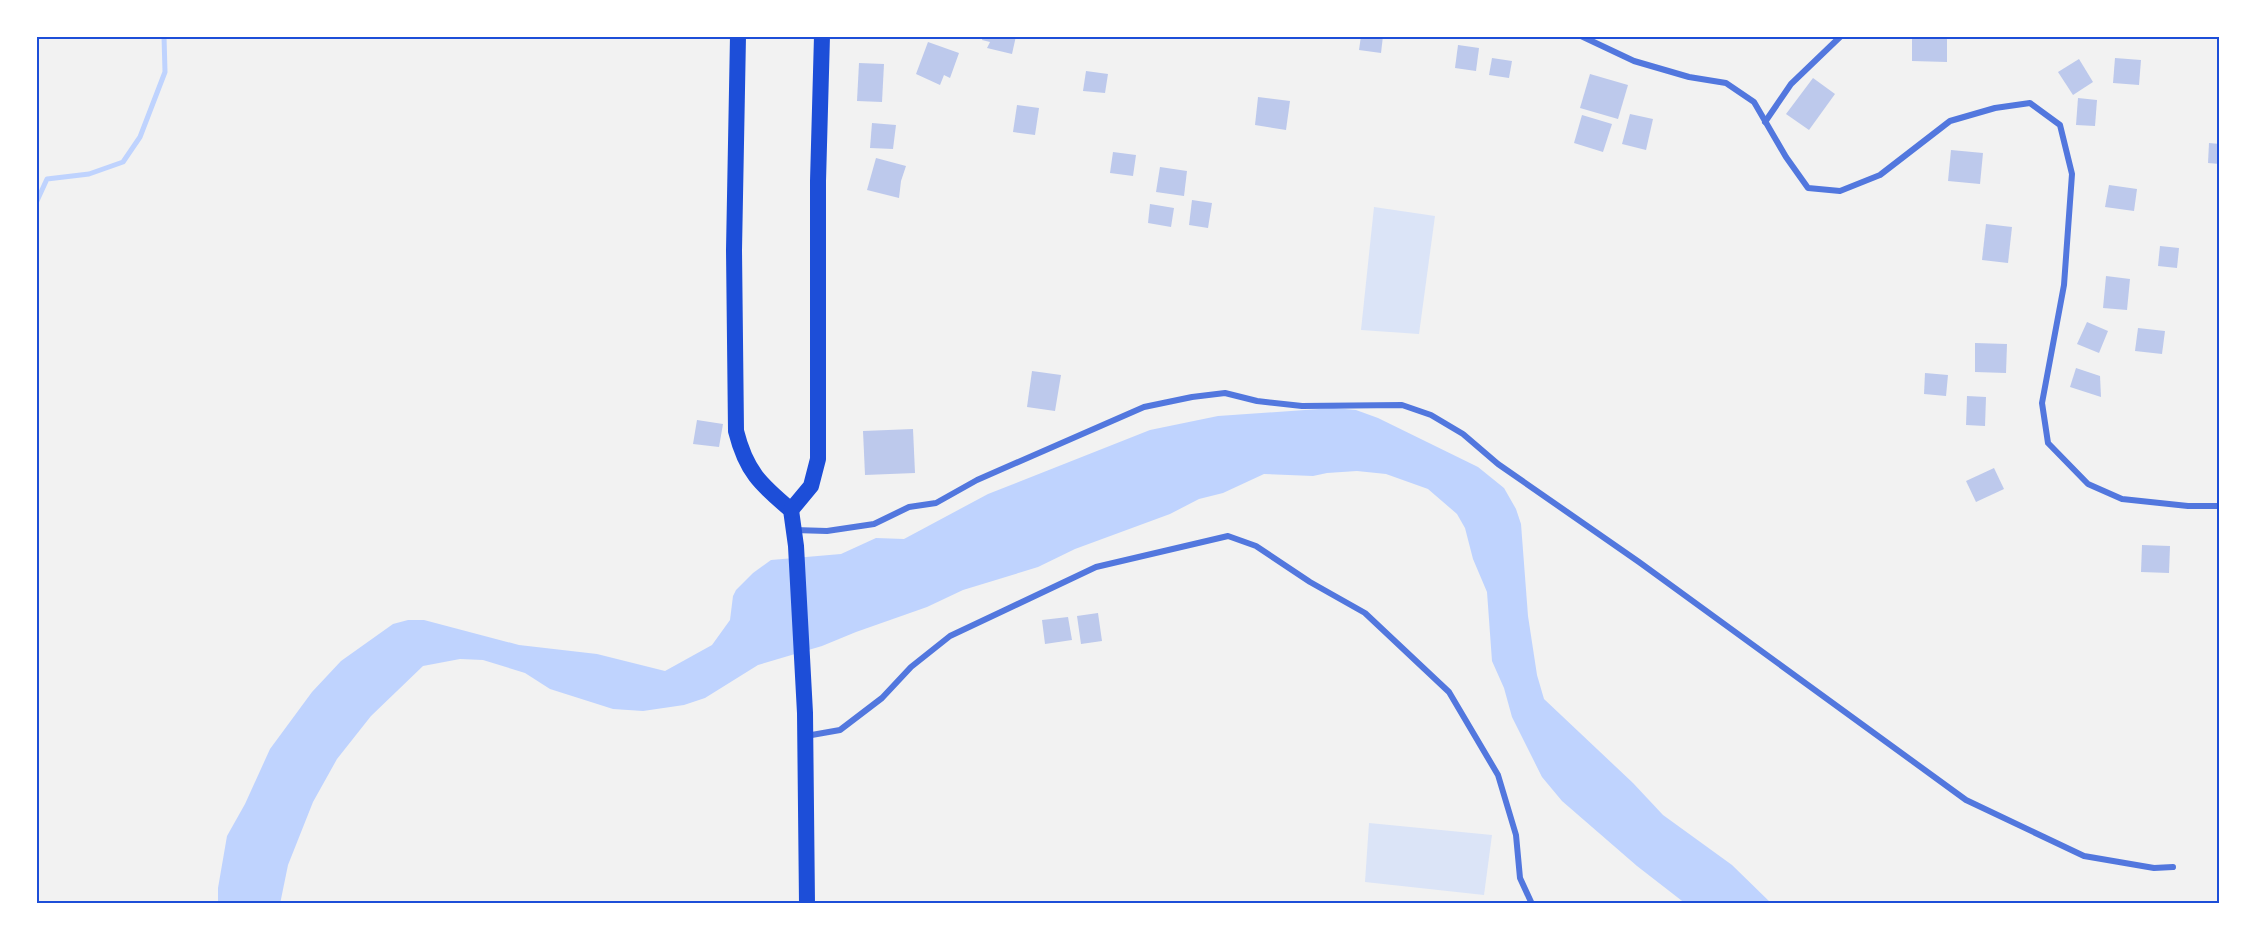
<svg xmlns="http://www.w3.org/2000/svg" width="2256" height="940" font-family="Ubuntu,sans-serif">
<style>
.green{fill:#dbe4f7}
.water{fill:#bfd3fe}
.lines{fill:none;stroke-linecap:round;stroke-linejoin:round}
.stream{stroke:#bfd3fe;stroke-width:5}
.building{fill:#bdc9ec}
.minor{stroke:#5277de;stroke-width:6}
.trunk{stroke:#1d4ed8;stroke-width:16}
.neatline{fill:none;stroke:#1d4ed8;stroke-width:2}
</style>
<rect width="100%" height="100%" fill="#f2f2f2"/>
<g class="green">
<polygon points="1374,207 1435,216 1419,334 1361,330"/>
<polygon points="1369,823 1492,835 1484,895 1365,882"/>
</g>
<polygon class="water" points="1333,408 1356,410 1378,418 1478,467 1504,488 1516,509 1521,524 1528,616 1537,675 1544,699 1633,783 1663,815 1732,865 1772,904 1686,904 1637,866 1562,801 1542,777 1512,717 1504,688 1492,661 1487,592 1473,559 1465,528 1457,514 1428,489 1386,474 1357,471 1327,473 1313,476 1264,474 1223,493 1199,499 1170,514 1075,549 1038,567 963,590 927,607 856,632 822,646 758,665 705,698 684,705 643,711 613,709 550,689 525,673 483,660 460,659 423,666 371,716 337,759 313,802 288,865 280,904 218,904 218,888 227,836 245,804 270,749 312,692 341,661 393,624 408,620 424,620 519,645 597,654 665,671 712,645 730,620 733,596 736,590 753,573 771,560 841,554 876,538 904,539 988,494 1150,430 1218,416"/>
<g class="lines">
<polyline class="stream" points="36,203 47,179 89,174 123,162 140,137 165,72 164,36"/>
</g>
<g class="building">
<polygon points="983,36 1016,36 1012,54 987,48 990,42 982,40"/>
<polygon points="1361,36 1383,36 1381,53 1359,50"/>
<polygon points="1912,36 1947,36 1947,62 1912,61"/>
<polygon points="928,42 959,53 950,78 944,75 940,85 916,74"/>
<polygon points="1458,45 1479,48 1476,71 1455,68"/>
<polygon points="1492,58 1512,61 1509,78 1489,75"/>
<polygon points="2115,58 2141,60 2139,85 2113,83"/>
<polygon points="2079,59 2093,82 2073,95 2058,72"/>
<polygon points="859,63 884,64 882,102 857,101"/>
<polygon points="1086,71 1108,74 1105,93 1083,91"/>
<polygon points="1590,74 1628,85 1618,119 1580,108"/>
<polygon points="1813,78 1835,94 1809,130 1786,114"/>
<polygon points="1258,97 1290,101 1286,130 1255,125"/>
<polygon points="2078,98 2097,100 2095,126 2076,125"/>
<polygon points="1017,105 1039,108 1035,135 1013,132"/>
<polygon points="1630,114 1653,119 1646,150 1622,144"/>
<polygon points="1582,115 1612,124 1603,152 1574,143"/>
<polygon points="872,123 896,125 893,149 870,148"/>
<polygon points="2209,143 2220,144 2220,164 2208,163"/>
<polygon points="1951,150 1983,153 1980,184 1948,181"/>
<polygon points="1113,152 1136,155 1133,176 1110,173"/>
<polygon points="876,158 906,166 901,181 899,198 867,190"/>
<polygon points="1160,167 1187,171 1184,196 1156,192"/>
<polygon points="2109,185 2137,189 2134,211 2105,207"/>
<polygon points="1192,200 1212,203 1208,228 1189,225"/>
<polygon points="1150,204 1174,208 1171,227 1148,223"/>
<polygon points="1986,224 2012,227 2008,263 1982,260"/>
<polygon points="2160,246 2179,248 2177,268 2158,266"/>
<polygon points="2106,276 2130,279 2127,310 2103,308"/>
<polygon points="2087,322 2108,331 2099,353 2077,344"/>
<polygon points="2138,328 2165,331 2162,354 2135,351"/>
<polygon points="1975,343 2007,344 2006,373 1975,372"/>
<polygon points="2076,368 2100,376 2101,397 2070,387"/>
<polygon points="1032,371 1061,375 1055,411 1027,407"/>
<polygon points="1925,373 1948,375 1946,396 1924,394"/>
<polygon points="1967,396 1986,397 1985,426 1966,425"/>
<polygon points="697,420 723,424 719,447 693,444"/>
<polygon points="913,429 915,473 865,475 863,431"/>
<polygon points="1994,468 2004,489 1976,502 1966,481"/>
<polygon points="2142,545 2170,546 2169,573 2141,572"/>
<polygon points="1098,613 1102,641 1081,644 1077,616"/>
<polygon points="1068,617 1072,640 1045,644 1042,620"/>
</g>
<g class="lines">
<g class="minor">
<polyline points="1581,36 1634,61 1689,77 1726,83 1754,102 1786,157 1808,188 1840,191 1880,175 1950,121 1995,108 2030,103 2060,125 2072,174 2064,285 2042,403 2048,443 2088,484 2122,499 2188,506 2220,506"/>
<polyline points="1765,122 1791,84 1841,36"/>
<polyline points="794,530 827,531 874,524 909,507 936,503 977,480 1144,407 1192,397 1225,393 1257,401 1302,406 1402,405 1431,415 1463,434 1498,464 1639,562 1966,800 2084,856 2154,868 2173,867"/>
<polyline points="806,736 840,730 882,698 911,667 950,636 1003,611 1096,567 1228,536 1256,546 1310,582 1365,613 1449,692 1498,775 1516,835 1520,878 1532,904"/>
</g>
<g class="trunk">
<path d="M738 36 734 250 736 431C746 471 760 484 791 510L796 546 805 713 807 904"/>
<polyline points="791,510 811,486 818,459 818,181 822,36"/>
</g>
</g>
<rect width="2256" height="940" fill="none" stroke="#ffffff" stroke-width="75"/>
<rect x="38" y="38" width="2180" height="864" class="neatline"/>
</svg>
